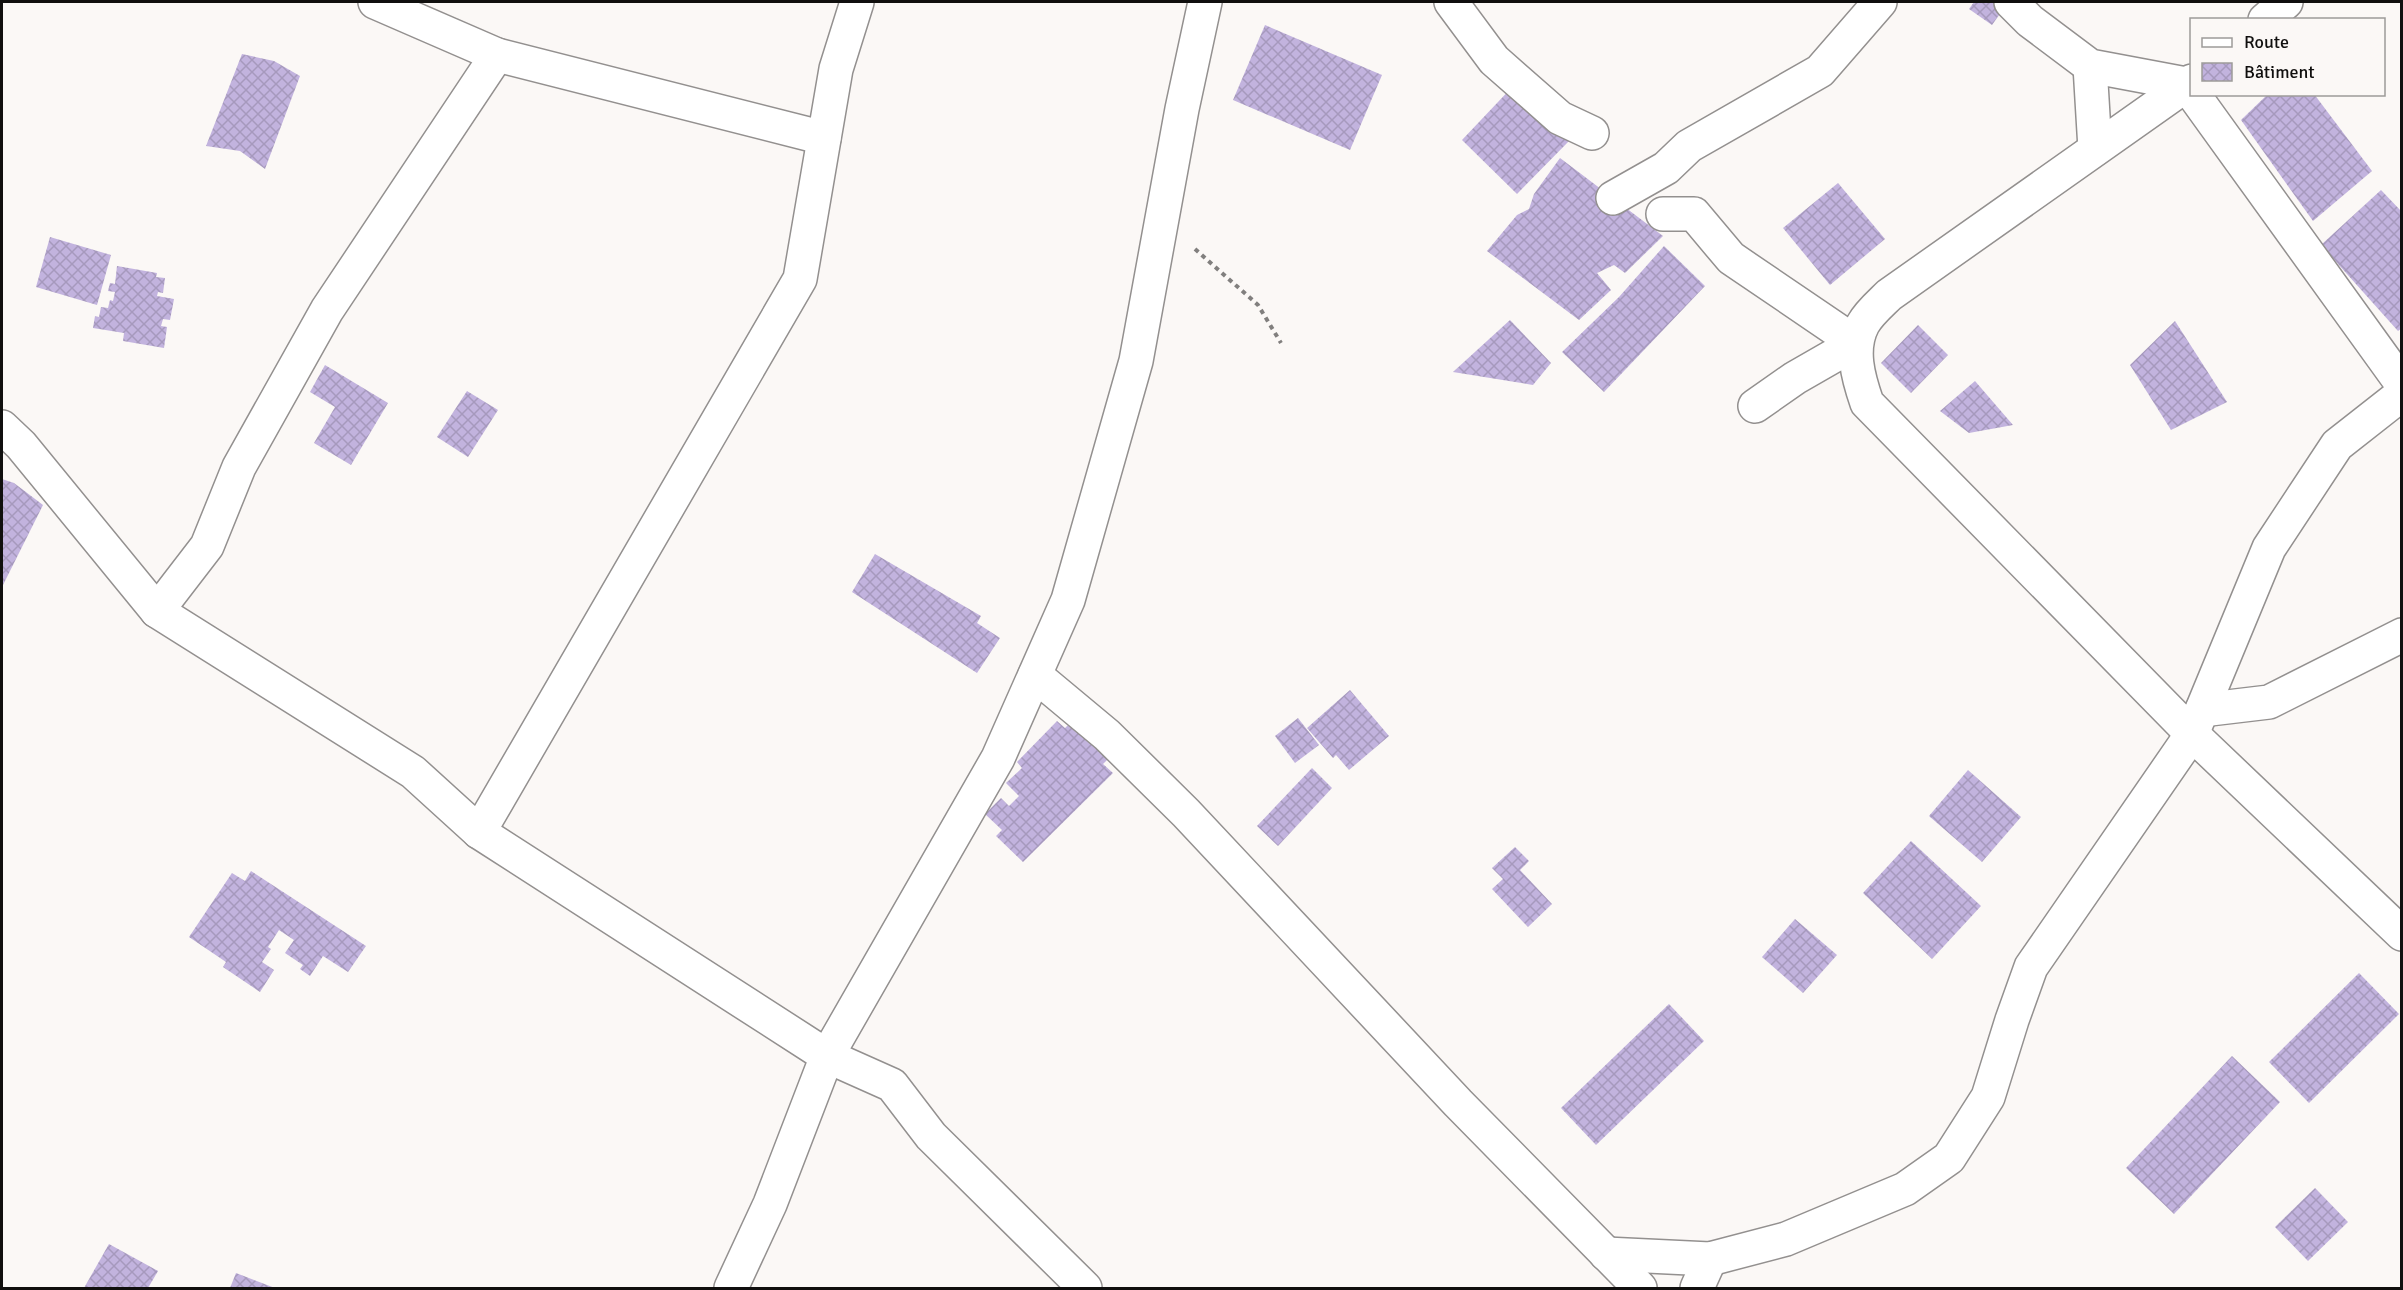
<svg xmlns="http://www.w3.org/2000/svg" width="2403" height="1290" font-family="Signika,sans-serif">
<style>
.building{fill:url(#building-cross-hatch)}
.lines{fill:none;stroke-linecap:round;stroke-linejoin:round}
.minor-casing{stroke:#93908f;stroke-width:36}
.path{stroke:#817f7e;stroke-width:4;stroke-dasharray:4.5 4.5;stroke-linecap:butt}
.minor{stroke:#fff;stroke-width:33}
</style>
<defs>
<pattern id="building-cross-hatch" width="8" height="8" patternUnits="userSpaceOnUse" patternTransform="scale(1.5)"><rect width="8" height="8" fill="#c2b3de"/><path d="M0 0l8 8M0 8l8-8" fill="none" stroke="#a699bd"/></pattern>
</defs>
<rect width="100%" height="100%" fill="#fbf8f6"/>
<g class="building">
<polygon points="1974,2 2004,2 2007,4 1992,25 1969,9"/>
<polygon points="1265,25 1382,75 1350,150 1233,100"/>
<polygon points="242,54 274,61 300,76 265,169 240,151 206,146"/>
<polygon points="1516,83 1572,138 1517,194 1462,140"/>
<polygon points="2268,94 2314,94 2372,171 2313,221 2241,120"/>
<polygon points="1560,158 1663,236 1625,273 1614,265 1597,273 1611,290 1579,320 1487,251 1517,215 1529,209 1534,194"/>
<polygon points="1838,183 1885,239 1830,285 1783,228"/>
<polygon points="2381,190 2402,212 2402,328 2398,331 2321,245"/>
<polygon points="50,237 111,255 97,305 36,287"/>
<polygon points="1664,246 1705,286 1604,392 1562,352 1619,297"/>
<polygon points="117,266 157,273 156,277 165,278 163,293 158,292 157,296 174,299 170,320 163,319 161,326 167,327 164,348 123,341 124,333 93,328 95,316 99,317 101,307 108,308 110,300 113,301 115,292 108,291 110,283 115,284"/>
<polygon points="1510,320 1551,363 1533,385 1453,372"/>
<polygon points="2175,321 2227,402 2171,430 2130,365"/>
<polygon points="1918,325 1948,355 1911,393 1881,363"/>
<polygon points="325,365 388,403 351,465 314,443 335,407 310,392"/>
<polygon points="1975,381 2013,425 1969,433 1940,411"/>
<polygon points="467,391 498,410 468,457 437,437"/>
<polygon points="2,479 14,483 43,505 2,587"/>
<polygon points="875,554 981,616 977,623 1000,638 977,673 852,592"/>
<polygon points="1350,690 1389,736 1349,770 1336,755 1333,758 1307,728"/>
<polygon points="1075,718 1117,750 1103,764 1113,773 1023,862 996,836 1002,830 985,814 1001,798 1009,806 1019,796 1006,783 1022,768 1017,762 1057,721 1065,728"/>
<polygon points="1298,718 1319,745 1295,763 1275,736"/>
<polygon points="1312,768 1332,788 1278,846 1257,826"/>
<polygon points="1968,770 2021,817 1982,862 1929,816"/>
<polygon points="1911,841 1981,906 1932,959 1863,893"/>
<polygon points="1515,847 1529,861 1520,870 1552,904 1528,927 1492,889 1503,879 1492,868"/>
<polygon points="251,871 366,946 348,972 323,956 310,976 300,969 303,965 285,953 294,940 279,930 268,947 271,949 262,962 274,970 260,992 223,967 226,962 189,937 232,873 245,881"/>
<polygon points="1795,919 1837,955 1803,993 1762,957"/>
<polygon points="2359,973 2399,1014 2309,1103 2269,1062"/>
<polygon points="1669,1004 1704,1041 1596,1145 1561,1108"/>
<polygon points="2232,1056 2280,1102 2174,1214 2126,1168"/>
<polygon points="2315,1188 2348,1222 2308,1261 2275,1227"/>
<polygon points="109,1244 158,1271 148,1288 84,1288"/>
<polygon points="236,1273 275,1288 230,1288"/>
</g>
<g class="lines">
<defs>
<g id="minor">
<polyline points="375,2 497,55 824,138"/>
<polyline points="1451,2 1494,60 1560,118 1592,133"/>
<polyline points="2011,2 2030,21 2090,66 2186,84 2192,92"/>
<polyline points="2265,20 2286,2"/>
<polyline points="2090,66 2095,149"/>
<path d="M2192 81 1889 295C1881 303 1869 313 1863 324 1850 349 1858 377 1867 403L2192 734 2402 934"/>
<polyline points="2193,94 2402,384"/>
<polyline points="1613,198 1666,168 1689,146 1820,71 1880,2"/>
<polyline points="1663,214 1694,214 1731,258 1856,343 1795,378 1755,406"/>
<polyline points="2,427 21,445 157,611 413,772 479,832 827,1056 892,1085 931,1136 1085,1288"/>
<polyline points="157,611 207,546 239,467 327,310 497,55"/>
<polyline points="1035,675 1107,735 1186,813 1458,1103 1640,1288"/>
<polyline points="2202,710 2269,702 2402,635"/>
<polyline points="479,832 800,279 836,69 857,2"/>
<polyline points="1606,1254 1710,1259 1786,1239 1905,1189 1949,1158 1988,1097 2012,1020 2031,967 2192,734 2269,548 2337,445 2402,394"/>
<polyline points="731,1288 770,1204 827,1056 998,758 1068,600 1136,361 1182,109 1205,2"/>
<polyline points="1697,1288 1710,1259"/>
</g>
</defs>
<use href="#minor" class="minor-casing"/>
<polyline class="path" points="1195,249 1258,305 1281,343"/>
<use href="#minor" class="minor"/>
</g>
<rect width="2403" height="1290" fill="none" stroke="#100f0e" stroke-width="6"/>
<rect x="2190" y="18" width="195" height="78" fill="#fbf8f6" stroke="#9d9b99" stroke-width="1.5"/>
<rect x="2202" y="38" width="30" height="9" fill="#ffffff" stroke="#9d9b99" stroke-width="1.5"/>
<text x="2244" y="48" font-size="18" fill="#100f0e">Route</text>
<rect x="2202" y="63" width="30" height="18" fill="url(#building-cross-hatch)" stroke="#9d9b99" stroke-width="1.5"/>
<text x="2244" y="78" font-size="18" fill="#100f0e">Bâtiment</text>
</svg>
